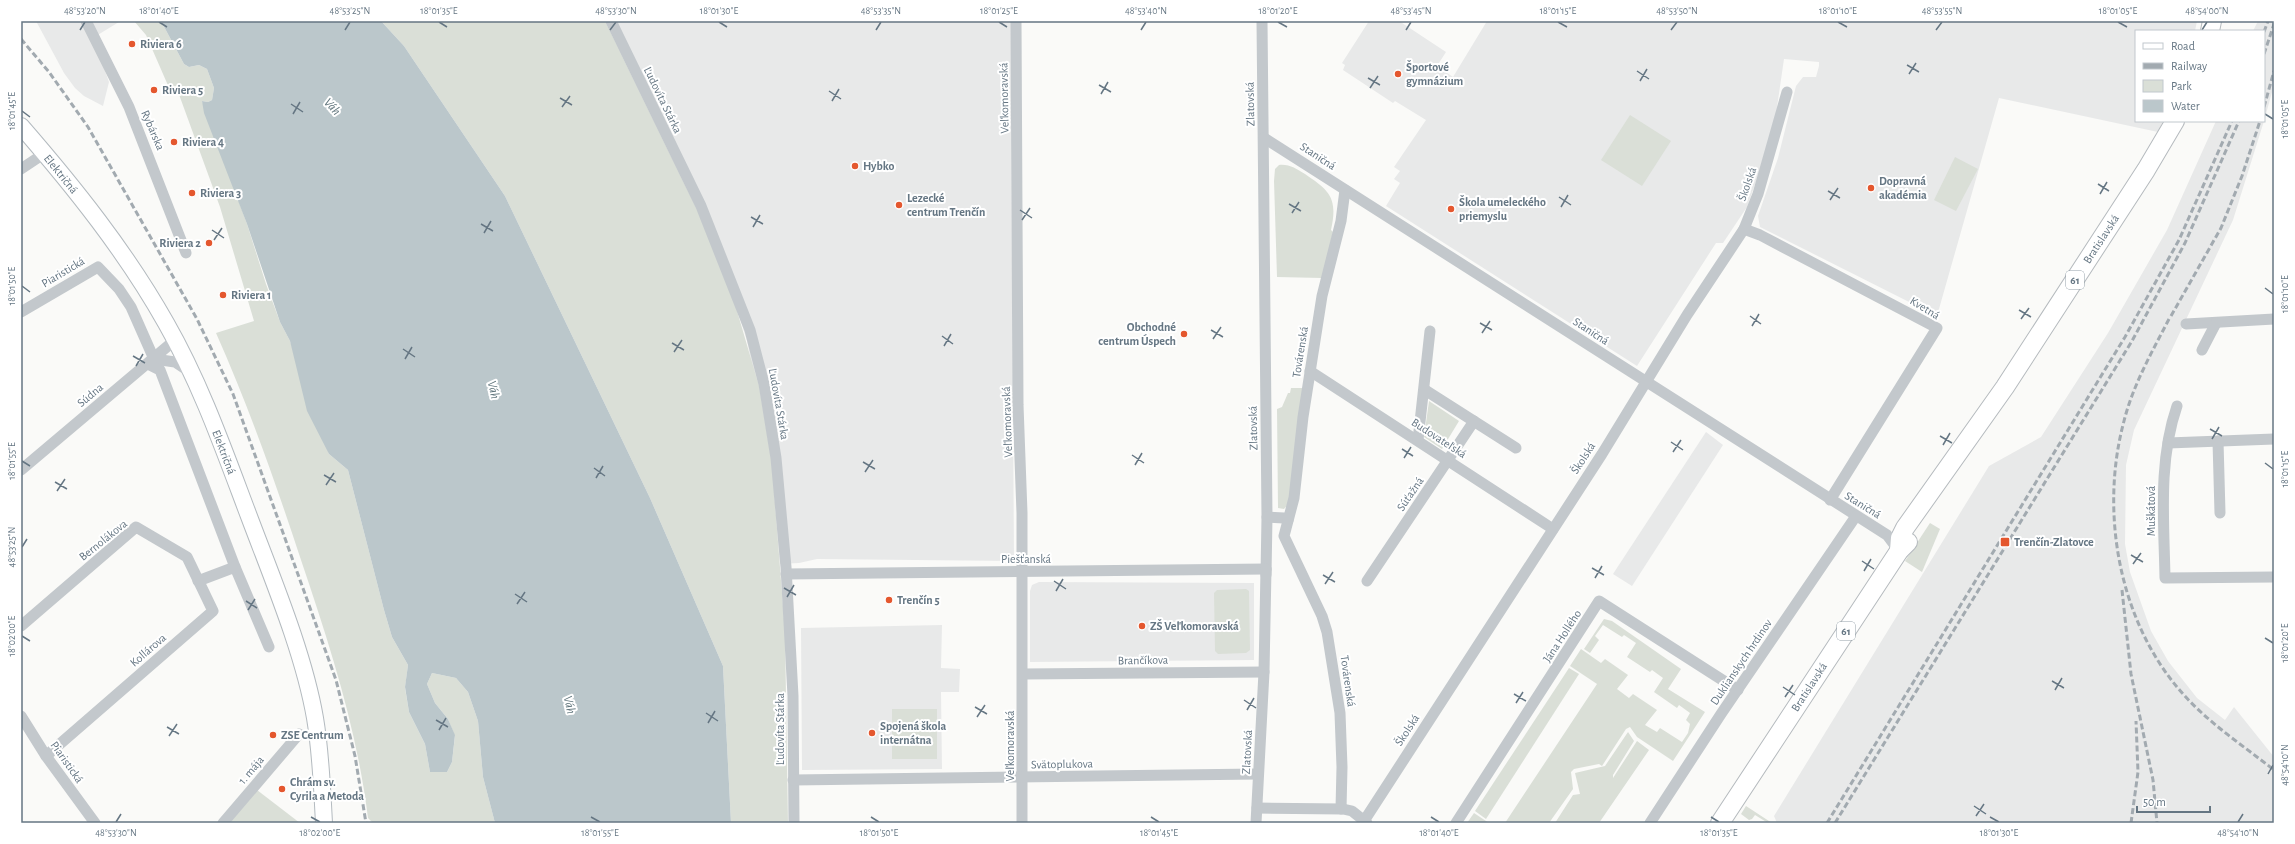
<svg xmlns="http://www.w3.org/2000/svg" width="2295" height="844" font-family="'Alegreya Sans',sans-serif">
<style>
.built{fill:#e8e9e9}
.green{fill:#dadfd7}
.water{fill:#bbc7cb}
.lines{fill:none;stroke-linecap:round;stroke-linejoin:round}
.secondary-casing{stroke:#b3babf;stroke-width:18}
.primary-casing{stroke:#b5babe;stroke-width:20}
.minor{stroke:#c3c8cc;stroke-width:11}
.secondary{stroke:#fff;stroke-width:16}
.primary{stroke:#fff;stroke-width:18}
.rail{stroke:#a2aab0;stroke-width:3;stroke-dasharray:6 3;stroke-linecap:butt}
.ticks{fill:none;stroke:#657683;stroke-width:1.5}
.poi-dot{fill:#e4572e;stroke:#fff;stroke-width:1.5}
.labels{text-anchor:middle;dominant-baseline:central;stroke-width:4;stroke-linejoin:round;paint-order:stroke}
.shield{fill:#fff;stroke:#939fa8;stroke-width:1}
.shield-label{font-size:11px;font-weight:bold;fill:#657683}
.poi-label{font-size:12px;font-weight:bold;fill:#657683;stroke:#fff;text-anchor:start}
.street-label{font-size:12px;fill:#657683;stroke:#fff}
.water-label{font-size:13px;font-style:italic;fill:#60757c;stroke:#fff}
.neatline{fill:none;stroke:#657683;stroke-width:1.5}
.ticks-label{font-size:10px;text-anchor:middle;fill:#657683}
</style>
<rect width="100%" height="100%" fill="#fafaf8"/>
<g class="built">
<polygon points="36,21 81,21 100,57 109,82 103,106 84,96 75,88 64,73"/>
<polygon points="88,21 119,21 119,22 96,36"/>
<polygon points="605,21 1012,21 1013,118 1011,118 1014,561 817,559 799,563 780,564 772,464 747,341 730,287 703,222"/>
<polygon points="1369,21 1399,21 1446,52 1437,66 1453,77 1487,21 2197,21 2195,31 2136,31 2136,121 2163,121 2158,132 1999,98 1937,316 1760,227 1758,216 1778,158 1796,86 1803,77 1816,77 1819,66 1819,62 1784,59 1776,114 1757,179 1747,207 1723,243 1716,243 1637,366 1386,206 1400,183 1394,179 1400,171 1394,167 1426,120 1395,101 1393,103 1343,70 1345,65 1342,63"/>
<polygon points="2258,21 2274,21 2274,85 2264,121 2264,31 2253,31"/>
<polygon points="2216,121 2264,121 2233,220 2134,430 2126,465 2125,544 2130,572 2151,631 2168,661 2197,698 2225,720 2234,707 2274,757 2274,823 1777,823 1774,816 1989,466 2041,437 2108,333 2167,230"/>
<polygon points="1706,432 1723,445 1632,586 1613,574"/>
<polygon points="1039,582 1254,583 1254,660 1030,662 1030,591 1032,585"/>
<polygon points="942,625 941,668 960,669 959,692 941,692 942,769 802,770 801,628"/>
</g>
<g class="green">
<path d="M134 21H161L184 64 189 67 199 65 207 69 214 88 212 100 208 102 202 101 247 224 266 284 280 322 290 341 329 454 348 470 384 610 392 637 408 665 405 688 409 712 425 744 430 772H447L452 762 455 736 448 719 435 703 427 684 432 673 456 678 468 692 478 721 483 777 495 823H373L368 818C357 729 330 646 301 560 276 484 249 407 216 333L254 321 220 207 177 89 170 90 146 35Z"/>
<polygon points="381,21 605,21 703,222 730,287 759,386 772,464 785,632 788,823 731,823 723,666 650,498 505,196 404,46"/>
<polygon points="1630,115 1671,141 1642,186 1601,160"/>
<polygon points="1955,157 1978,169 1956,211 1934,200"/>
<path d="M1279 165C1290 164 1296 169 1305 174 1330 191 1338 198 1331 230L1333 232 1322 278 1277 277 1274 181 1275 169Z"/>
<polygon points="1291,388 1304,388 1289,503 1284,509 1278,508 1277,409 1282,407 1288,393 1290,393"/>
<polygon points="1429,401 1459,421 1442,449 1424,437"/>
<polygon points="1930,523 1940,529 1922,572 1905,561"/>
<polygon points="1246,589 1249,591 1250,650 1246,653 1218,654 1215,651 1214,593 1217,590"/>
<polygon points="1604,619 1612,621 1681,669 1668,689 1705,712 1673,761 1637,737 1630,727 1626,729 1602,766 1599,764 1574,769 1571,772 1573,789 1549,823 1505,823 1597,684 1570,666 1581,649 1601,663 1605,659 1628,675 1617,689 1629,698 1633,694 1657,710 1645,725 1657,732 1660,728 1682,742 1688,733 1690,724 1686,720 1690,713 1679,705 1677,708 1654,692 1663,678 1652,670 1650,672 1627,657 1636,643 1624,635 1622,637 1603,625 1595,636 1599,640 1590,653 1584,649"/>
<polygon points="1569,668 1579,674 1486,819 1475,811"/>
<rect x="892" y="709" width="45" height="50"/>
<polygon points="1628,732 1634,741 1613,775 1613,778 1637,741 1649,750 1599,823 1555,823 1573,795 1580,794 1575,773 1605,766"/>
<polygon points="257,790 300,823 229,823"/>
<polygon points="1746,806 1772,823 1768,823 1755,815 1752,819 1749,820 1741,814"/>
<polygon points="1474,813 1489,823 1467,823"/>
</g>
<polygon class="water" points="161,21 381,21 404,46 505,196 650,498 723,666 731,823 495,823 483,777 478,721 468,692 456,678 432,673 427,684 435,703 448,719 455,735 452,762 447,772 430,772 425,744 409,712 405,687 408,665 392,637 384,610 348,470 329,454 307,411 290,341 280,322 247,224 204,113 202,101 208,102 212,100 214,88 207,69 199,65 189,67 184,64"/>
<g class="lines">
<defs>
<path id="secondary" d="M21 126C74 187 126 252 166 323 201 384 225 453 250 519 273 580 304 654 315 718 321 753 322 788 324 823"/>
<g id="primary">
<polyline points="2210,31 2212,21"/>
<polyline points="1899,551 1900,538 1905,528 2005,387 2146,170 2175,121"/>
<polyline points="1720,823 1899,551 1908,542"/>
</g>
</defs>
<use href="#secondary" class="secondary-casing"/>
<use href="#primary" class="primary-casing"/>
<g class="minor">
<polyline points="86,21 129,107 186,253"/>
<polyline points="611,21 701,206 750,330 764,384 776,458 786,567 793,696 794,823"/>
<polyline points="1016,21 1018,405 1022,513 1022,823"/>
<polyline points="1262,21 1267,517 1266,575"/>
<polyline points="1264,138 1887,535 1899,551"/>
<polyline points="21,169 45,153"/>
<polyline points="1744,229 1760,235 1937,328 1830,500"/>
<polyline points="21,312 98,267 119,289 131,307 154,359"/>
<polyline points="2186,324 2274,319"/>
<polyline points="2202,350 2216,323"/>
<polyline points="154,359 175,362 190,372"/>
<polyline points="148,364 160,370 235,567 269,647"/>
<polyline points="1310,371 1553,529"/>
<polyline points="1425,390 1516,448"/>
<path d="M2177 406C2158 461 2164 521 2165 578L2274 577"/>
<polyline points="1418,440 1430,331"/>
<polyline points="2218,441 2220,513"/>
<polyline points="2168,443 2274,439"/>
<polyline points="21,470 175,340"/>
<polyline points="1267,517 1284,518 1288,520"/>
<polyline points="786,574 1266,569"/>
<polyline points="198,581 235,567"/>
<polyline points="1367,581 1474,421"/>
<polyline points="21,626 136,527 187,557 213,611 46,756"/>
<polyline points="1023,674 1264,672"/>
<polyline points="21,716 46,756 95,823"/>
<polyline points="793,780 1258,774"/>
<polyline points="1257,808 1343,809 1352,811 1367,823"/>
<polyline points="1341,809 1342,767 1340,713 1327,632 1322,616 1284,536 1294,498 1303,417 1322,296 1341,221 1345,190"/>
<polyline points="1364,821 1602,454 1687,315 1744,229 1758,194 1787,92"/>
<polyline points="223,823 299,734"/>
<polyline points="1256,823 1264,672 1266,569"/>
<polyline points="1456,823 1599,601 1738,690"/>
<polyline points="1650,823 1721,714 1856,516"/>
</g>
<use href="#secondary" class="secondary"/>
<use href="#primary" class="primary"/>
<g class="rail">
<polyline points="2264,32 2268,21"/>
<polyline points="21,39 49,72 88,127 197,319 233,394 336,680 355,756 366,823"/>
<polyline points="2264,54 2274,24"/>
<polyline points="2264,107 2274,71"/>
<polyline points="2171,316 2221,228 2242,176 2260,121"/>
<path d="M2169 319C2152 352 2133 385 2124 421 2100 510 2118 616 2177 687 2204 720 2241 744 2274 770"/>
<polyline points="2122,590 2131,674 2153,780 2157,823"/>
<polyline points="1827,823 2125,337 2179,240 2232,121"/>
<polyline points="1835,823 2132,341 2185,243 2239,121"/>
<polyline points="2131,823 2138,772 2136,721"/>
</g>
</g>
<path class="ticks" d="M159 22 167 27M439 22 447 27M719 22 727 27M999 22 1007 27M1278 22 1287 27M1558 22 1567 27M1838 22 1847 27M2118 22 2127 27M80 30 85 22M345 30 350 22M610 30 616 22M876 30 881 22M1141 30 1146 22M1406 30 1411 22M1671 30 1677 22M1936 30 1942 22M2202 30 2207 22M1907 65 1919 72M1637 71 1649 79M1909 74 1916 63M1368 78 1380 85M1640 81 1647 69M1099 85 1111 92M1370 88 1378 76M829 91 841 99M1101 94 1108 82M560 98 572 105M832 101 839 89M291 104 303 112M562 107 570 96M22 111 30 117M293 114 300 102M2265 114 2273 119M2098 184 2109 191M1828 191 1840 198M2100 194 2107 182M1559 197 1571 205M1830 200 1838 188M1289 204 1301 211M1561 207 1568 195M1020 210 1032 218M1292 213 1299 202M751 217 763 224M1022 220 1030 208M481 224 493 231M753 227 760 215M212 230 224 238M484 233 491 221M214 240 222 228M22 286 30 292M2265 288 2273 294M2019 310 2031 317M1750 316 1761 324M2021 319 2029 308M1480 323 1492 330M1752 326 1759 314M1211 330 1223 337M1482 333 1490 321M942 336 953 344M1213 339 1221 327M672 343 684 350M944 346 951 334M403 349 415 357M674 352 682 340M133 356 145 363M405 359 412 347M136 366 143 354M2210 429 2222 436M1940 436 1952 443M2212 439 2219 427M1671 442 1683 450M1943 445 1950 433M1402 449 1413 456M1673 452 1681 440M1132 455 1144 463M1404 458 1411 447M22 461 30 466M863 462 875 469M2265 463 2273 469M1135 465 1142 453M594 468 605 476M865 472 873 460M324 475 336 482M596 478 603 466M55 482 67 489M326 485 334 473M57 491 65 479M22 547 27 539M2131 555 2143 562M1862 561 1874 569M2133 564 2141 553M1592 568 1604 575M1864 571 1871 559M1323 575 1335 582M1595 578 1602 566M1054 581 1066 589M1325 584 1333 572M784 588 796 595M1056 591 1063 579M515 594 527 602M787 597 794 585M246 601 257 608M517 604 525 592M248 610 255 599M22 636 30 641M2265 638 2273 643M2052 681 2064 688M1783 687 1795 695M2055 690 2062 678M1514 694 1526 701M1785 697 1793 685M1244 700 1256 708M1516 703 1523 692M975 707 987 714M1247 710 1254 698M706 713 718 721M977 717 985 705M436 720 448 727M708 723 715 711M167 727 179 734M439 730 446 718M169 736 177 724M2268 774 2273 765M1974 806 1986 814M1976 816 1984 804M311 817 320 822M591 817 600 822M871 817 879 822M1151 817 1159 822M1431 817 1439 822M1711 817 1719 822M1990 817 1999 822M116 822 121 814M2238 822 2243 814"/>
<g class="poi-dot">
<circle cx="132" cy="44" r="4"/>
<circle cx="1398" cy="74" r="4"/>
<circle cx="154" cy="90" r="4"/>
<circle cx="174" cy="142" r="4"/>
<circle cx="855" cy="166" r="4"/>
<circle cx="1871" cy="188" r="4"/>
<circle cx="192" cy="193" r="4"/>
<circle cx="899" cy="205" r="4"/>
<circle cx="1451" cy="209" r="4"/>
<circle cx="209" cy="243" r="4"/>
<circle cx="223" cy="295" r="4"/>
<circle cx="1184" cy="334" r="4"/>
<rect x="2000" y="537" width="10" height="10" rx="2"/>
<circle cx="889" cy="600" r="4"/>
<circle cx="1142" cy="626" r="4"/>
<circle cx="872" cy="733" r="4"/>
<circle cx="273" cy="735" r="4"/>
<circle cx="282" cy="789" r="4"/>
</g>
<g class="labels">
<g class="shield">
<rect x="2066" y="271" width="18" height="18" rx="3"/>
<rect x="1837" y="622" width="18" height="18" rx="3"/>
</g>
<g class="shield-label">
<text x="2075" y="280">61</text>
<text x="1846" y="631">61</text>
</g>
<g class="poi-label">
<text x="140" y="44">Riviera 6</text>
<text x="1406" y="67">Športové<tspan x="1406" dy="14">gymnázium</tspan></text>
<text x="162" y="90">Riviera 5</text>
<text x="182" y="142">Riviera 4</text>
<text x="863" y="166">Hybko</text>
<text x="1879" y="181">Dopravná<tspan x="1879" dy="14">akadémia</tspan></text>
<text x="200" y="193">Riviera 3</text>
<text x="907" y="198">Lezecké<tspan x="907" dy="14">centrum Trenčín</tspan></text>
<text x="1459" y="202">Škola umeleckého<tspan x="1459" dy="14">priemyslu</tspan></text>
<text x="201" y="243" text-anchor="end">Riviera 2</text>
<text x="231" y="295">Riviera 1</text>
<text x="1176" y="327" text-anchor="end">Obchodné<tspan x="1176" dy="14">centrum Úspech</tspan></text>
<text x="2014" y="542">Trenčín-Zlatovce</text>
<text x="897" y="600">Trenčín 5</text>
<text x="1150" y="626">ZŠ Veľkomoravská</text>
<text x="880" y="726">Spojená škola<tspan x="880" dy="14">internátna</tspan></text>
<text x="281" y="735">ZSE Centrum</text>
<text x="290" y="782">Chrám sv.<tspan x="290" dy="14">Cyrila a Metoda</tspan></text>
</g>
<g class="street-label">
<text transform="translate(1004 98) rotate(-91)">Veľkomoravská</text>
<text transform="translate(663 100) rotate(64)">Ľudovíta Stárka</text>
<text transform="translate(1250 104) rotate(-91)">Zlatovská</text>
<text transform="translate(153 130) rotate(67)">Rybárska</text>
<text transform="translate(1318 156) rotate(33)">Staničná</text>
<text transform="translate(61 174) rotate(51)">Električná</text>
<text transform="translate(1747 184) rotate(-71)">Školská</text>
<text transform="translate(2101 239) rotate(-57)">Bratislavská</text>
<text transform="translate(63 272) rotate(-31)">Piaristická</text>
<text transform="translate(1925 308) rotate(31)">Kvetná</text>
<text transform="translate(1591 331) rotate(33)">Staničná</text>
<text transform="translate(1300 352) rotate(-81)">Továrenská</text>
<text transform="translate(90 395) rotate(-40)">Súdna</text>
<text transform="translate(779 404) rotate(80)">Ľudovíta Stárka</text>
<text transform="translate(1007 422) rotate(-92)">Veľkomoravská</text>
<text transform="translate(1253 428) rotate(-91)">Zlatovská</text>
<text transform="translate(1439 438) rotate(33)">Budovateľská</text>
<text transform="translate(224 452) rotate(69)">Električná</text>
<text transform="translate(1583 458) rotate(-57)">Školská</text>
<text transform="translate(1410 494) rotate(-56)">Súťažná</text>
<text transform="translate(1863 505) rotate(32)">Staničná</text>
<text transform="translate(2151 511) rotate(-90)">Muškátová</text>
<text transform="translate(103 540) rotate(-39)">Bernolákova</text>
<text x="1026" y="559">Piešťanská</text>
<text transform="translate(1562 636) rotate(-57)">Jána Hollého</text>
<text transform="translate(148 650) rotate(-41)">Kollárova</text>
<text transform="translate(1143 660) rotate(-1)">Brančíkova</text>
<text transform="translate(1741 662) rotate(-56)">Duklianskych hrdinov</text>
<text transform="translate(1348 681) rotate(82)">Továrenská</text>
<text transform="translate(1809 687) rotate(-57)">Bratislavská</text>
<text transform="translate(780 729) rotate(-90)">Ľudovíta Stárka</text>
<text transform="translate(1407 730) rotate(-57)">Školská</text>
<text transform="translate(1010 746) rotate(-90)">Veľkomoravská</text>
<text transform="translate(1247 752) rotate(-87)">Zlatovská</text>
<text transform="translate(67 762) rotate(55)">Piaristická</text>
<text transform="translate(1062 764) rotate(-1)">Svätoplukova</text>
<text transform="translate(251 770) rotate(-50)">1. mája</text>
</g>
<g class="water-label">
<text transform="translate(332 107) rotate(48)">Váh</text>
<text transform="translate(493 390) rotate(76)">Váh</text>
<text transform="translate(569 705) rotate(76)">Váh</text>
</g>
</g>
<rect width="2295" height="844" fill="none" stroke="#ffffff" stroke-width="44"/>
<rect x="2135" y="30" width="130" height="92" fill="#ffffff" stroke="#c1c8cd"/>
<rect x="2143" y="43" width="20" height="6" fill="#ffffff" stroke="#c1c8cd"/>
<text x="2171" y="50" font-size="12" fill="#657683">Road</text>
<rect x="2143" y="63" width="20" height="6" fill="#a2aab0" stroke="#c1c8cd"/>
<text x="2171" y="70" font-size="12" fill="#657683">Railway</text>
<rect x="2143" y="80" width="20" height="12" fill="#dadfd7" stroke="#c1c8cd"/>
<text x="2171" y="90" font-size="12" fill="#657683">Park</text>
<rect x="2143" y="100" width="20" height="12" fill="#bbc7cb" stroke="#c1c8cd"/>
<text x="2171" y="110" font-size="12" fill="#657683">Water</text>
<path d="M2137 806v6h73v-6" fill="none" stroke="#657683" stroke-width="2"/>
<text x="2143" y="806" font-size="12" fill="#657683" stroke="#ffffff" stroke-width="3" paint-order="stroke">50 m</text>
<rect x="22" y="22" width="2251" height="800" class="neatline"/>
<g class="ticks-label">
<text x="85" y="14">48°53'20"N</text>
<text x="159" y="14">18°01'40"E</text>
<text x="350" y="14">48°53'25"N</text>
<text x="439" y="14">18°01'35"E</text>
<text x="616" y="14">48°53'30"N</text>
<text x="719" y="14">18°01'30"E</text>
<text x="881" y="14">48°53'35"N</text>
<text x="999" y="14">18°01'25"E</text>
<text x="1146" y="14">48°53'40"N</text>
<text x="1278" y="14">18°01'20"E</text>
<text x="1411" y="14">48°53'45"N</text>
<text x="1558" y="14">18°01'15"E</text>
<text x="1677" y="14">48°53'50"N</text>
<text x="1838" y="14">18°01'10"E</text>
<text x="1942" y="14">48°53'55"N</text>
<text x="2118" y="14">18°01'05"E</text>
<text x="2207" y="14">48°54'00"N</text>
<text transform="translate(11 111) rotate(-90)" y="4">18°01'45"E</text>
<text transform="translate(2284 119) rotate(-90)" y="4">18°01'05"E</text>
<text transform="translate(11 286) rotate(-90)" y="4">18°01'50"E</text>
<text transform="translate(2284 294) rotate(-90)" y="4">18°01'10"E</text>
<text transform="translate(11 461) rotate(-90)" y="4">18°01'55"E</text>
<text transform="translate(2284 469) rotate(-90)" y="4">18°01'15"E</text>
<text transform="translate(11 547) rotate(-90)" y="4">48°53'25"N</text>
<text transform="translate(11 636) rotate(-90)" y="4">18°02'00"E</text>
<text transform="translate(2284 643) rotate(-90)" y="4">18°01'20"E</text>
<text transform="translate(2284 765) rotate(-90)" y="4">48°54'10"N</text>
<text x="116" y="836">48°53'30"N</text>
<text x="320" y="836">18°02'00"E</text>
<text x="600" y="836">18°01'55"E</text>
<text x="879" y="836">18°01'50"E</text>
<text x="1159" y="836">18°01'45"E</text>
<text x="1439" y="836">18°01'40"E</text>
<text x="1719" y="836">18°01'35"E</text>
<text x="1999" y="836">18°01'30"E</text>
<text x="2238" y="836">48°54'10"N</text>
</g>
</svg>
